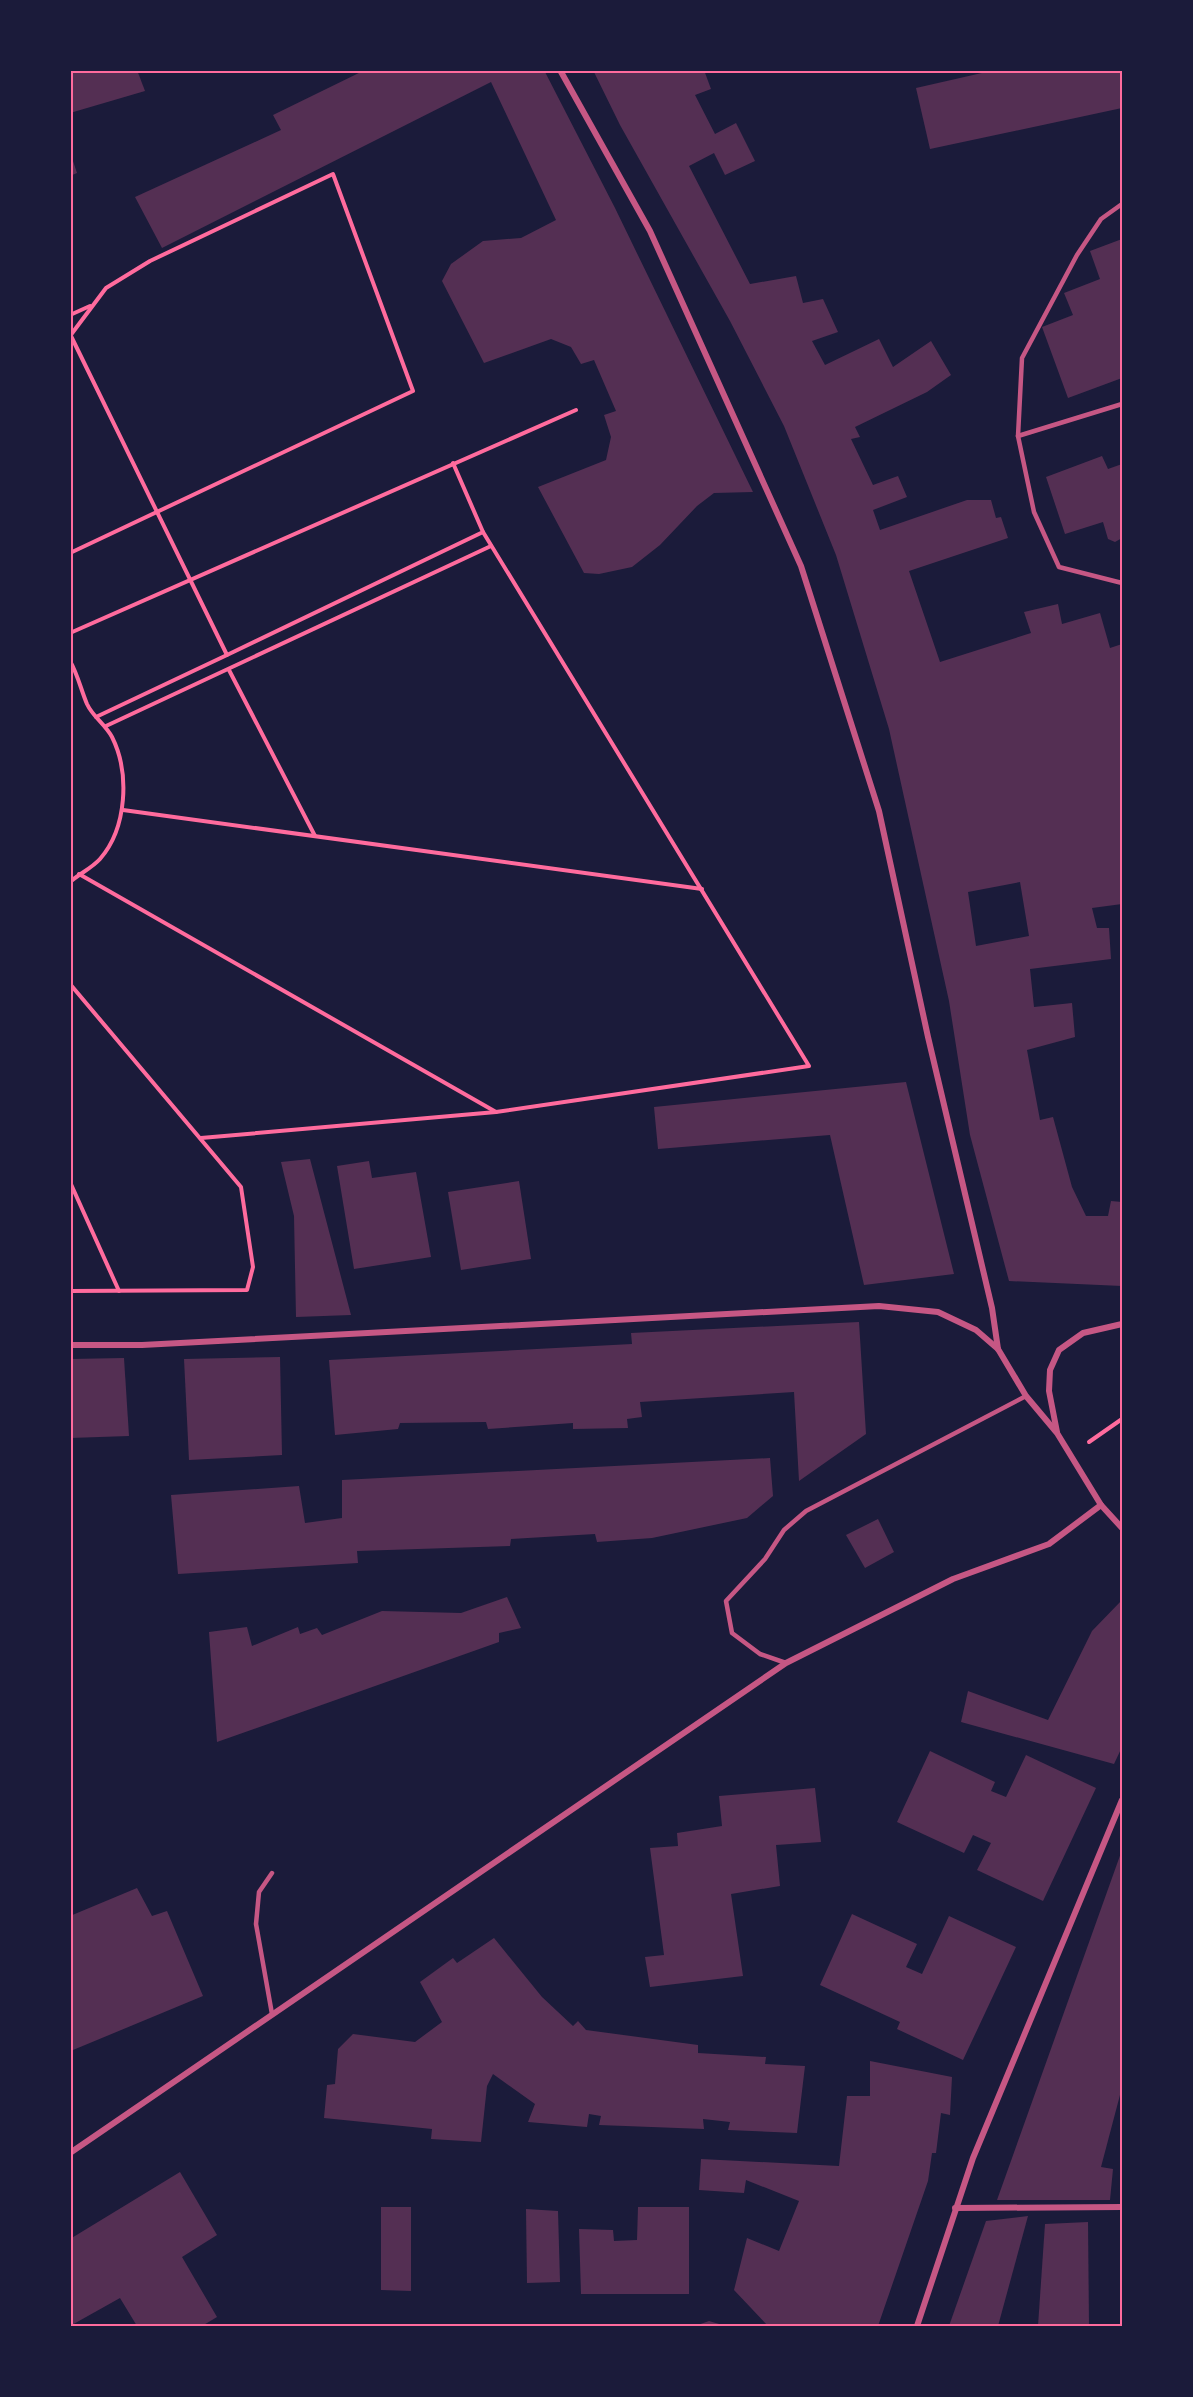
<svg xmlns="http://www.w3.org/2000/svg" width="1193" height="2397" font-family="'Source Sans 3',sans-serif">
<style>
.building{fill:#542f53;fill-rule:evenodd}
.lines{fill:none;stroke-linecap:round;stroke-linejoin:round}
.path{stroke:#ff6b9d;stroke-width:4}
.service{stroke:#c65784;stroke-width:4.5}
.minor{stroke:#c65784;stroke-width:6}
.neatline{fill:none;stroke:#ff6b9d;stroke-width:2}
</style>
<rect width="100%" height="100%" fill="#1b1b3a"/>
<g class="building">
<polygon points="70,70 137,70 145,91 70,113"/>
<polygon points="365,70 544,70 615,208 753,492 714,493 697,506 660,545 632,567 599,574 584,573 538,487 606,460 611,437 604,415 616,411 594,360 581,364 571,347 551,339 484,363 442,281 451,264 483,241 521,238 556,220 491,82 162,248 135,197 281,130 273,115"/>
<path d="M593 70H704L711 89 695 95 715 134 736 123 755 161 725 175 714 153 689 166 750 284 796 276 803 303 823 299 838 332 812 341 825 365 879 339 893 367 931 341 951 375 927 392 855 427 860 437 851 439 873 485 898 476 907 497 873 510 880 530 967 500H991L996 518 1001 517 1008 538 909 571 940 662 1031 633 1024 612 1058 604 1062 624 1100 613 1110 648 1122 644V904L1092 908 1097 928H1109L1111 959 1030 969 1034 1007 1072 1003 1075 1037 1027 1050 1040 1120 1053 1117 1072 1187 1086 1216H1108L1111 1201 1122 1202V1286L1009 1281 970 1135 949 1001 889 729 836 555 784 426 730 321 620 125ZM1020 882 1029 936 976 946 968 892Z"/>
<polygon points="995,70 1122,70 1122,108 930,149 916,88"/>
<polygon points="70,152 77,173 70,176"/>
<polygon points="1122,239 1122,378 1068,398 1042,327 1073,315 1064,293 1100,279 1090,251"/>
<polygon points="1102,456 1108,469 1122,464 1122,538 1115,542 1108,539 1103,522 1065,534 1046,477"/>
<polygon points="906,1082 954,1274 864,1285 830,1135 658,1149 654,1107"/>
<polygon points="310,1159 351,1315 296,1317 294,1216 281,1162"/>
<polygon points="369,1161 372,1178 416,1172 431,1257 354,1269 337,1166"/>
<polygon points="519,1181 531,1259 461,1270 448,1192"/>
<polygon points="859,1322 866,1434 799,1481 794,1392 640,1402 642,1417 627,1419 628,1428 573,1429 573,1423 488,1429 486,1422 400,1423 398,1429 335,1435 329,1360 632,1344 631,1333"/>
<polygon points="280,1357 282,1455 189,1460 184,1359"/>
<polygon points="124,1358 129,1436 70,1438 70,1359"/>
<polygon points="770,1458 773,1496 747,1518 652,1538 597,1542 595,1534 511,1539 510,1546 357,1551 358,1563 178,1574 171,1495 299,1486 305,1523 342,1518 342,1480"/>
<polygon points="878,1519 894,1552 865,1568 846,1535"/>
<polygon points="507,1597 521,1628 499,1633 499,1642 217,1742 209,1632 247,1627 252,1646 298,1627 300,1634 317,1628 322,1635 382,1611 461,1613"/>
<polygon points="1122,1600 1122,1747 1114,1764 961,1722 968,1691 1048,1720 1092,1631"/>
<polygon points="930,1751 995,1782 991,1791 1006,1797 1026,1755 1096,1788 1043,1901 977,1870 991,1843 973,1835 964,1853 897,1822"/>
<polygon points="815,1788 821,1842 776,1845 780,1886 731,1894 743,1976 650,1987 645,1957 664,1955 650,1848 678,1846 677,1833 722,1826 719,1796"/>
<polygon points="1122,1850 1122,2096 1120,2095 1101,2167 1113,2169 1110,2200 997,2200"/>
<polygon points="137,1888 152,1916 167,1911 203,1996 73,2050 70,2060 70,1916"/>
<polygon points="852,1914 917,1944 906,1967 922,1974 949,1916 1016,1947 963,2060 897,2029 900,2022 820,1985"/>
<polygon points="494,1938 542,1997 573,2026 578,2021 586,2030 698,2045 698,2053 766,2057 765,2064 805,2066 797,2133 728,2130 730,2122 703,2119 704,2129 599,2125 601,2116 589,2114 587,2127 528,2122 535,2104 493,2074 487,2086 481,2142 431,2139 432,2129 324,2118 327,2085 335,2084 338,2049 353,2034 415,2042 442,2022 420,1982 453,1958 457,1963"/>
<polygon points="870,2061 952,2077 950,2115 941,2113 936,2153 932,2153 928,2181 878,2326 768,2326 734,2290 747,2238 779,2251 799,2201 746,2180 744,2193 699,2190 701,2159 839,2166 847,2096 870,2096"/>
<polygon points="180,2172 217,2235 182,2257 217,2317 202,2326 137,2326 120,2298 70,2326 70,2239"/>
<polygon points="381,2207 411,2207 411,2291 381,2290"/>
<polygon points="638,2207 689,2207 689,2294 581,2294 579,2229 613,2230 614,2241 637,2240"/>
<polygon points="526,2209 558,2211 560,2282 527,2283"/>
<polygon points="1028,2216 998,2326 949,2326 986,2221"/>
<polygon points="1088,2222 1089,2326 1038,2326 1045,2224"/>
<polygon points="709,2321 726,2326 695,2326"/>
</g>
<g class="lines">
<g class="path">
<polyline points="70,315 90,306"/>
<polyline points="70,336 106,288 150,261 333,174 413,391 70,553"/>
<polyline points="71,336 227,655 483,532 453,463"/>
<polyline points="70,633 576,410"/>
<path d="M70 661C78 675 81 690 87 704 93 717 105 724 112 737 130 773 127 828 100 859 92 868 79 874 70 882"/>
<polyline points="229,670 315,836"/>
<polyline points="96,717 227,655"/>
<polyline points="106,726 491,546"/>
<polyline points="123,810 702,889"/>
<polyline points="79,874 496,1112 809,1066 483,532"/>
<polyline points="70,984 241,1187 253,1267 247,1290 70,1291"/>
<polyline points="201,1138 496,1112"/>
<polyline points="70,1182 119,1291"/>
<polyline points="1089,1442 1122,1419"/>
</g>
<g class="service">
<polyline points="1122,204 1101,219 1077,255 1022,358 1018,436 1034,512 1059,567 1122,583"/>
<polyline points="1018,436 1122,404"/>
<polyline points="786,1663 760,1654 732,1633 726,1601 765,1559 784,1530 806,1511 1026,1396"/>
<polyline points="272,2014 256,1924 259,1892 272,1873"/>
</g>
<g class="minor">
<polyline points="560,70 650,231 801,566 879,811 928,1037 992,1308 998,1349"/>
<polyline points="70,1345 142,1345 879,1306 938,1312 976,1330 998,1349 1026,1396 1057,1433 1101,1505 1122,1528"/>
<polyline points="1057,1432 1049,1391 1050,1370 1059,1350 1083,1333 1122,1324"/>
<polyline points="70,2153 786,1663 953,1579 1049,1544 1101,1505"/>
<polyline points="955,2208 1122,2207"/>
<polyline points="917,2326 973,2158 1122,1800"/>
</g>
</g>
<rect width="1193" height="2397" fill="none" stroke="#1b1b3a" stroke-width="144"/>
<rect x="72" y="72" width="1049" height="2253" class="neatline"/>
</svg>
